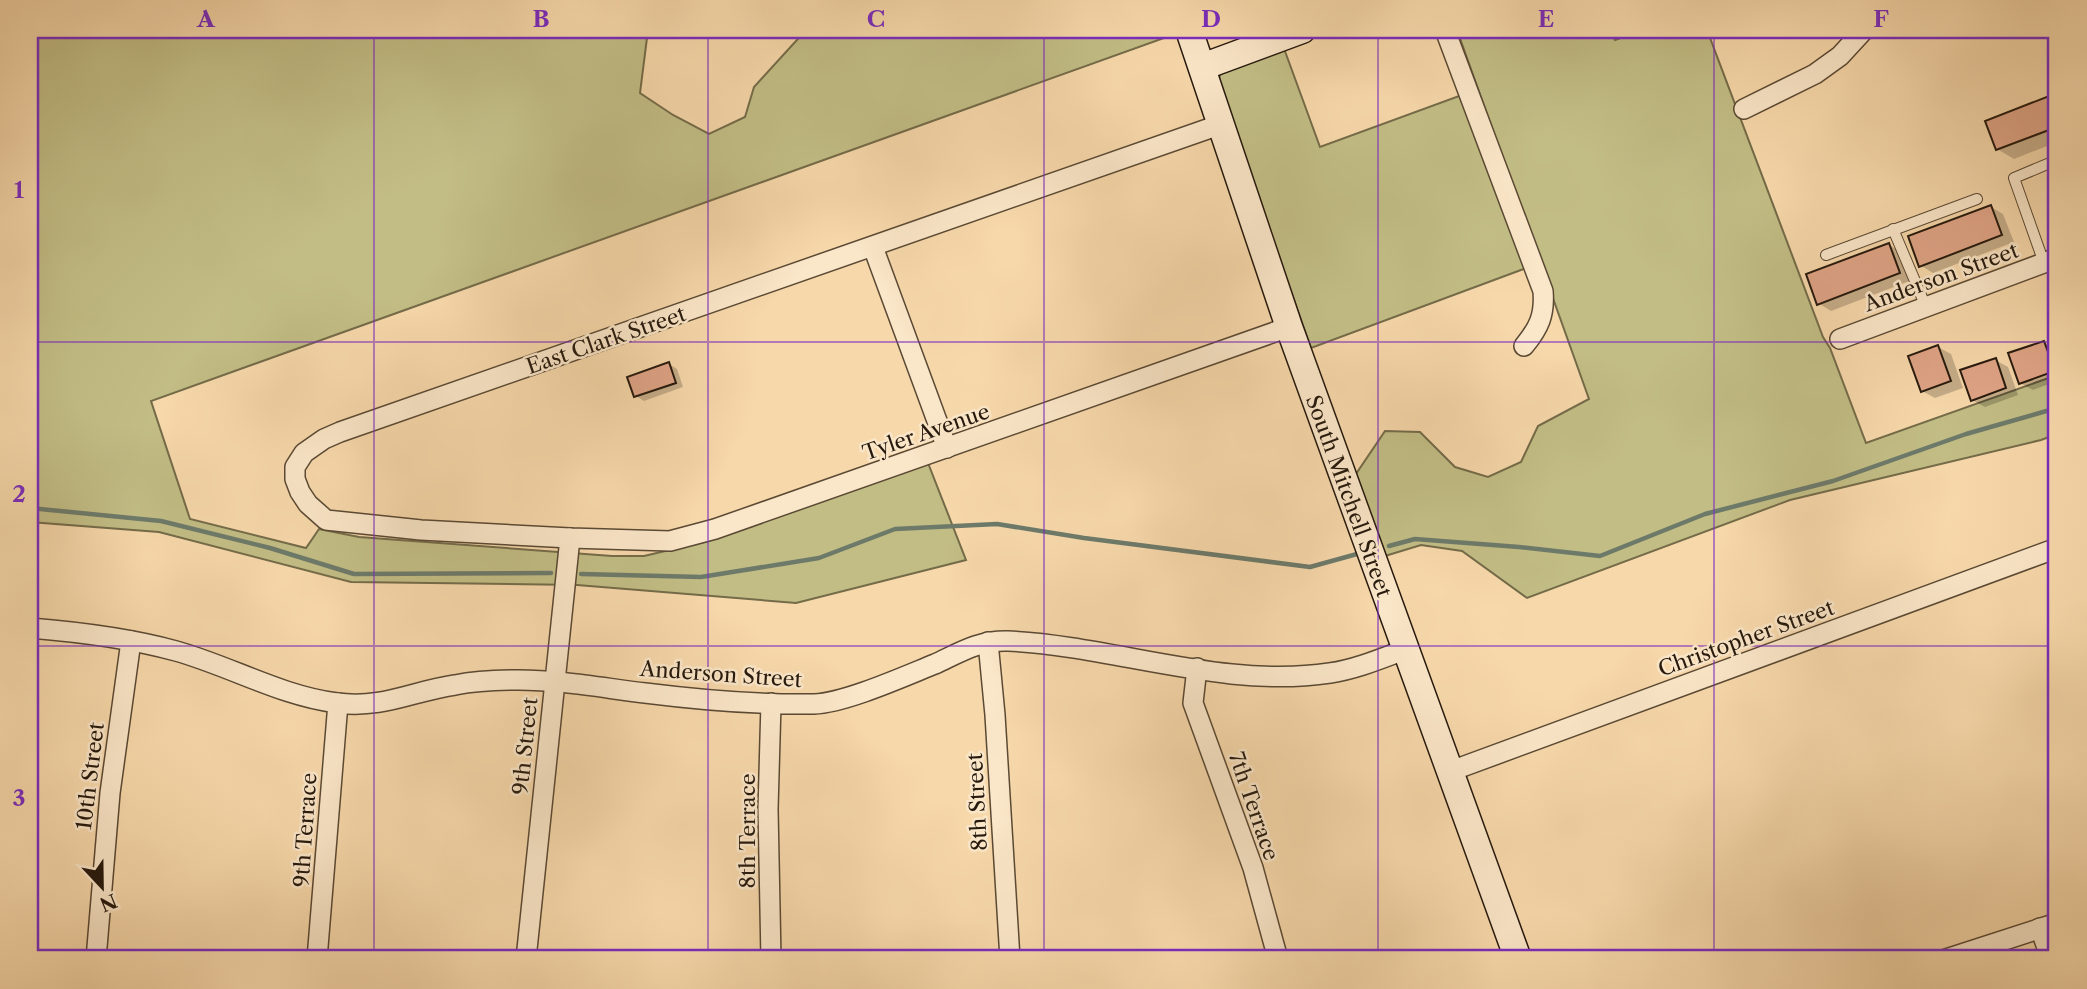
<svg xmlns="http://www.w3.org/2000/svg" width="2087" height="989" font-family="'Libre Caslon Text',serif">
<style>
.green{fill:#c2bd85;stroke:#746b49;stroke-width:2}
.shadow{fill:#0003}
.lines{fill:none;stroke-linecap:round;stroke-linejoin:round}
.stream{stroke:#6d7a6a;stroke-width:4.5}
.building{fill:#dfa486;stroke:#26190d;stroke-width:2}
.lane-casing{stroke:#5a4934;stroke-width:12}
.street-casing{stroke:#5a4934;stroke-width:22}
.secondary-casing{stroke:#26190d;stroke-width:29}
.lane{stroke:#fae6c8;stroke-width:10}
.street{stroke:#fae6c8;stroke-width:19}
.secondary{stroke:#fae6c8;stroke-width:26}
.grid{fill:none;stroke:#7b2cbf;stroke-width:2;stroke-opacity:0.55}
.labels{text-anchor:middle;dominant-baseline:central;stroke-width:5;stroke-linejoin:round;paint-order:stroke}
.street-label{font-size:21px;fill:#26190d;stroke:#fae6c8}
.neatline{fill:none;stroke:#7b2cbf;stroke-width:2.5}
.grid-label{font-size:23px;text-anchor:middle;font-weight:bold;fill:#7b2cbf}
</style>
<rect width="100%" height="100%" fill="#f7d8aa"/>
<filter id="stains"><feTurbulence type="fractalNoise" baseFrequency=".00286" numOctaves="4"/><feColorMatrix values="0 0 0 0 .2 0 0 0 0 .09 0 0 0 0 .02 0 0 0 .5 -.17"/></filter>
<radialGradient id="worn" r=".72"><stop offset=".6" stop-color="#630" stop-opacity="0"/><stop offset="1" stop-color="#630" stop-opacity=".3"/></radialGradient>
<g class="green">
<polygon points="30,30 648,30 640,93 673,115 709,134 745,117 754,87 806,30 1176,30 1178,33 151,401 190,519 306,548 319,529 359,537 612,556 644,556 708,541 928,463 966,560 796,603 577,585 351,582 159,532 30,522"/>
<polygon points="1457,30 1610,30 1615,40 1644,30 1707,30 1823,337 1830,348 1866,443 2057,375 2057,434 2041,440 1790,500 1527,598 1462,551 1421,545 1385,556 1356,474 1385,431 1420,432 1455,467 1488,477 1521,462 1538,426 1589,399"/>
<polygon points="1282,43 1320,147 1459,96 1467,98 1529,267 1311,348 1220,91 1219,79 1221,70"/>
</g>
<g class="shadow">
<polygon points="2057,95 2057,142 2014,159 1997,149 1987,122"/>
<polygon points="2057,184 2057,200 2052,186"/>
<polygon points="1991,207 2003,214 2014,242 1933,273 1920,265"/>
<polygon points="1889,245 1901,252 1912,280 1831,311 1818,303"/>
<polygon points="2043,342 2056,350 2057,353 2057,381 2033,390 2020,383"/>
<polygon points="1938,347 1951,354 1963,388 1935,398 1922,391"/>
<polygon points="1995,360 2008,367 2018,395 1985,407 1972,400"/>
<polygon points="669,364 677,369 683,387 644,401 636,396"/>
</g>
<g class="lines">
<g class="stream">
<polyline points="30,508 161,521 270,548 354,574 551,573"/>
<polyline points="1389,546 1415,539 1519,547 1600,556 1705,514 1833,481 1966,434 2057,408"/>
<polyline points="581,574 701,577 819,558 895,529 997,524 1084,538 1310,567 1357,554"/>
</g>
</g>
<g class="building">
<polygon points="2057,93 2057,127 1996,150 1985,121"/>
<polygon points="1991,205 2002,235 1919,267 1908,236"/>
<polygon points="1889,243 1900,273 1817,305 1806,274"/>
<polygon points="2044,341 2055,371 2019,384 2008,353"/>
<polygon points="1938,345 1951,381 1921,392 1908,356"/>
<polygon points="1996,358 2006,388 1971,401 1960,370"/>
<polygon points="669,362 676,383 634,397 627,377"/>
</g>
<g class="lines">
<defs>
<g id="lane">
<polyline points="1893,229 1926,307"/>
<polyline points="1826,255 1977,199"/>
<polyline points="2044,263 2014,178 2057,160"/>
</g>
<g id="street">
<path d="M1445 30 1543 291C1545 315 1539 328 1524 346"/>
<polyline points="1744,109 1815,74 1840,56 1864,30"/>
<polyline points="1219,125 340,432 324,439 304,453 295,467 295,479 300,492 308,504 326,520 421,530 570,538 670,541 715,529 1289,327"/>
<polyline points="873,247 947,448"/>
<polyline points="1840,339 2057,258"/>
<path d="M30 628C79 632 129 638 176 651 230 666 281 696 337 703 383 709 413 691 455 685 475 681 498 680 518 680 561 680 603 688 645 693 701 700 758 705 814 704 845 703 905 676 935 664 959 653 979 640 1008 641 1115 646 1222 689 1330 673 1356 669 1380 659 1404 650"/>
<polyline points="988,642 995,715 1010,959"/>
<polyline points="1197,668 1193,703 1253,868 1278,959"/>
<polyline points="1451,771 2057,548"/>
<polyline points="2040,928 2051,959"/>
<polyline points="96,959 110,793 131,641"/>
<polyline points="317,959 338,703"/>
<polyline points="526,959 570,538"/>
<polyline points="771,959 768,809 771,703"/>
<polyline points="1946,959 2057,923"/>
</g>
<g id="secondary">
<polyline points="1189,30 1289,327 1518,959"/>
<polyline points="1202,67 1302,30"/>
</g>
</defs>
<use href="#lane" class="lane-casing"/>
<use href="#street" class="street-casing"/>
<use href="#secondary" class="secondary-casing"/>
<use href="#lane" class="lane"/>
<use href="#street" class="street"/>
<use href="#secondary" class="secondary"/>
</g>
<path class="grid" d="M374 30V959M708 30V959M1044 30V959M1378 30V959M1714 30V959M30 342H2057M30 646H2057"/>
<g class="labels">
<g class="street-label">
<text transform="translate(1941 277) rotate(-20)">Anderson Street</text>
<text transform="translate(606 340) rotate(-19)">East Clark Street</text>
<text transform="translate(926 432) rotate(-19)">Tyler Avenue</text>
<text transform="translate(1349 496) rotate(70)">South Mitchell Street</text>
<text transform="translate(1746 638) rotate(-20)">Christopher Street</text>
<text transform="translate(721 674) rotate(4)">Anderson Street</text>
<text transform="translate(525 746) rotate(-84)">9th Street</text>
<text transform="translate(90 776) rotate(-83)">10th Street</text>
<text transform="translate(977 802) rotate(-93)">8th Street</text>
<text transform="translate(1254 806) rotate(71)">7th Terrace</text>
<text transform="translate(305 830) rotate(-86)">9th Terrace</text>
<text transform="translate(747 831) rotate(-90)">8th Terrace</text>
</g>
</g>
<rect width="2087" height="989" fill="none" stroke="#f7d8aa" stroke-width="77"/>
<g transform="translate(102 887) rotate(158)" stroke="#fae6c8" stroke-width="5" paint-order="stroke">
<path d="M0-5L12 26L0 18L-12 26Z" fill="#26190d"/>
<text y="-10" font-size="19" font-weight="bold" text-anchor="middle" fill="#26190d">N</text>
</g>
<rect x="38" y="38" width="2010" height="912" class="neatline"/>
<g class="grid-label">
<text x="206" y="27">A</text>
<text x="541" y="27">B</text>
<text x="876" y="27">C</text>
<text x="1211" y="27">D</text>
<text x="1546" y="27">E</text>
<text x="1881" y="27">F</text>
<text x="19" y="198">1</text>
<text x="19" y="502">2</text>
<text x="19" y="806">3</text>
</g>
<rect width="100%" height="100%" filter="url(#stains)"/>
<rect width="100%" height="100%" fill="url(#worn)"/>
</svg>
